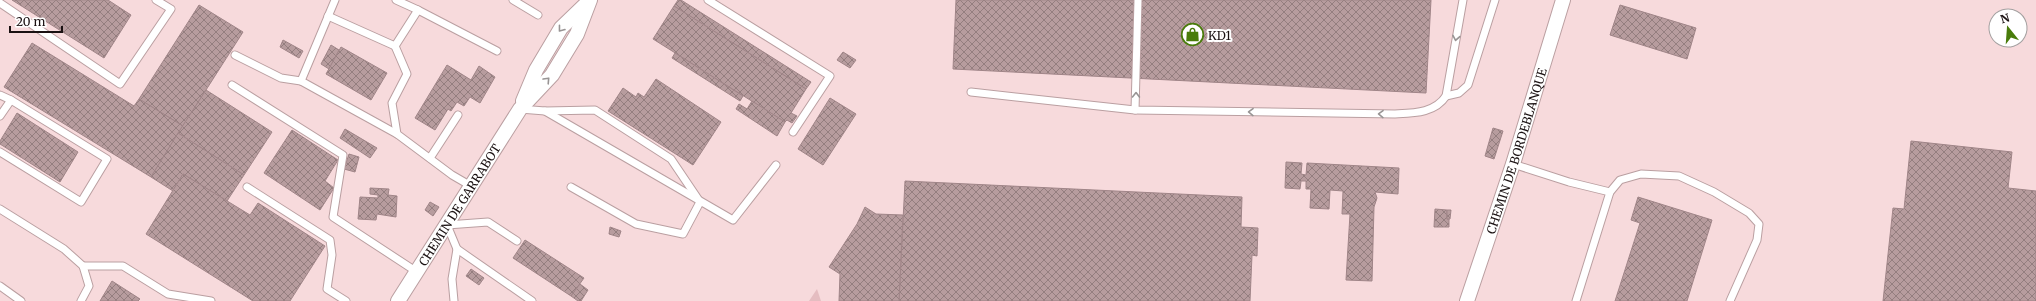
<svg xmlns="http://www.w3.org/2000/svg" width="2036" height="301" font-family="Merriweather,serif">
<style>
.green{fill:#e5bdc1}
.building{fill:url(#building-cross-hatch);stroke:#a08588}
.lines{fill:none;stroke-linecap:round;stroke-linejoin:round}
.lane-casing{stroke:#ba9fa1;stroke-width:9}
.street-casing{stroke:#ba9fa1;stroke-width:16}
.lane{stroke:#fff;stroke-width:7}
.street{stroke:#fff;stroke-width:14}
.oneway{stroke:#989494}
.labels{text-anchor:middle;dominant-baseline:central;stroke-width:4;stroke-linejoin:round;paint-order:stroke}
.poi-label{font-size:12px;fill:#1a1112;stroke:#fff;text-anchor:start}
.street-label{font-size:12px;fill:#1a1112;stroke:#fff}
</style>
<defs>
<pattern id="building-cross-hatch" width="8" height="8" patternUnits="userSpaceOnUse"><rect width="8" height="8" fill="#b79c9e"/><path d="M0 0l8 8M0 8l8-8" fill="none" stroke="#947e7f"/></pattern>
</defs>
<rect width="100%" height="100%" fill="#f7dadc"/>
<polygon class="green" points="817,289 821,301 809,301"/>
<g class="building">
<polygon points="12,0 108,0 131,15 104,58"/>
<polygon points="678,0 681,0 811,82 806,89 674,6"/>
<polygon points="956,0 1431,0 1426,93 953,69"/>
<polygon points="199,5 243,32 183,126 139,99"/>
<polygon points="1620,5 1696,28 1687,59 1610,35"/>
<polygon points="674,6 806,89 791,113 797,116 792,123 787,120 785,122 653,39"/>
<polygon points="283,40 303,51 299,58 280,47"/>
<polygon points="32,43 134,106 139,99 183,126 151,177 4,87"/>
<polygon points="331,45 339,50 329,69 321,64"/>
<polygon points="341,47 387,73 371,100 326,74"/>
<polygon points="843,52 856,60 850,68 837,60"/>
<polygon points="675,53 743,96 740,101 672,58"/>
<polygon points="447,65 471,80 479,66 495,77 480,103 470,97 464,106 457,102 451,111 448,109 435,130 415,118"/>
<polygon points="656,79 721,122 693,165 608,111 623,88 636,97 638,93 644,97"/>
<polygon points="206,90 272,132 244,175 178,133"/>
<polygon points="830,98 856,114 823,165 798,149"/>
<polygon points="752,101 785,122 777,136 736,109 739,104 747,109"/>
<polygon points="17,113 78,152 60,182 0,144 0,141"/>
<polygon points="1493,128 1503,131 1494,159 1485,156"/>
<polygon points="345,129 377,148 370,158 340,138"/>
<polygon points="292,130 338,160 325,181 334,188 320,210 264,173"/>
<polygon points="178,133 244,175 227,201 183,174 173,191 151,177"/>
<polygon points="1911,141 2012,152 2008,188 2036,191 2036,301 1883,301 1893,208 1904,209"/>
<polygon points="349,154 359,157 355,172 344,169"/>
<polygon points="1286,162 1302,163 1301,174 1306,175 1307,163 1399,168 1398,194 1375,192 1377,198 1374,207 1372,281 1346,280 1350,214 1342,214 1343,191 1330,190 1329,209 1310,208 1311,189 1306,189 1306,181 1301,181 1300,189 1285,188"/>
<polygon points="183,174 250,215 258,203 325,246 290,301 253,301 146,234"/>
<polygon points="905,181 1242,197 1241,227 1258,228 1257,256 1252,255 1250,301 899,301"/>
<polygon points="370,188 389,189 388,195 397,196 396,217 377,214 376,220 358,219 360,197 378,198 378,195 370,194"/>
<polygon points="1638,197 1712,220 1687,301 1615,301 1640,223 1631,220"/>
<polygon points="430,202 439,207 433,216 425,210"/>
<polygon points="865,207 876,214 903,215 899,301 839,301 840,274 829,267 857,224"/>
<polygon points="1435,209 1447,210 1447,219 1449,219 1449,227 1434,227"/>
<polygon points="1447,210 1451,210 1450,219 1447,219"/>
<polygon points="610,227 621,231 619,237 609,234"/>
<polygon points="525,240 584,278 571,296 513,258"/>
<polygon points="471,269 484,278 479,285 466,276"/>
<polygon points="112,281 140,299 138,301 100,301"/>
<polygon points="580,284 588,290 581,301 578,301 571,296"/>
</g>
<g class="lines">
<defs>
<g id="lane">
<polyline points="335,0 301,81 397,134"/>
<polyline points="396,0 418,10"/>
<polyline points="513,0 538,15"/>
<polyline points="708,0 830,76 793,132"/>
<path d="M1138 0 1135 110 1395 114C1414 113 1435 113 1446 96L1463 0"/>
<polyline points="0,3 120,84 171,9 156,0"/>
<polyline points="328,16 395,46"/>
<polyline points="235,55 281,78 301,81"/>
<polyline points="232,85 343,155 333,217 417,272"/>
<polyline points="971,92 1135,110"/>
<polyline points="0,95 11,100 0,116"/>
<polyline points="1446,96 1459,93 1468,85 1495,0"/>
<polyline points="520,109 545,111 733,220 776,165"/>
<polyline points="545,111 595,110 671,159 700,202 683,234 636,224 571,187"/>
<polyline points="0,152 81,202 107,159 11,100"/>
<polyline points="430,158 458,115"/>
<polyline points="1513,164 1569,182 1610,192"/>
<polyline points="471,186 452,175 397,134 392,103 407,74 395,46 418,10 497,51"/>
<polyline points="247,187 330,240 332,255 327,289 346,301"/>
<polyline points="0,209 64,249 83,266 89,286 81,301"/>
<polyline points="517,241 488,222 447,225 457,249 532,301"/>
<polyline points="83,266 123,266 168,294 211,301"/>
<polyline points="0,286 21,301"/>
<polyline points="454,301 452,279 457,249"/>
<polyline points="1576,301 1610,192 1620,180 1641,174 1679,176 1714,192 1749,213 1759,224 1757,240 1730,301"/>
</g>
<g id="street">
<polyline points="523,101 536,70 561,28 586,4"/>
<path id="s1" d="M398 301 520 109 552 75 577 34 590 0"/>
<path id="s2" d="M1467 301 1513 164 1563 0"/>
</g>
</defs>
<use href="#lane" class="lane-casing"/>
<use href="#street" class="street-casing"/>
<use href="#lane" class="lane"/>
<use href="#street" class="street"/>
</g>
<defs><path id="oneway-chevron" d="M-2-3.5L2.5 0L-2 3.5" fill="none" stroke-width="1.6" stroke-linecap="round" stroke-linejoin="round"/></defs>
<g class="oneway">
<use href="#oneway-chevron" transform="translate(561 29) rotate(128)"/>
<use href="#oneway-chevron" transform="translate(1456 38) rotate(100)"/>
<use href="#oneway-chevron" transform="translate(547 80) rotate(-47)"/>
<use href="#oneway-chevron" transform="translate(1136 95) rotate(-89)"/>
<use href="#oneway-chevron" transform="translate(1251 112) rotate(-179)"/>
<use href="#oneway-chevron" transform="translate(1381 114) rotate(-179)"/>
</g>
<defs>
<symbol id="shop-ring" viewBox="-11 -11 22 22"><circle r="9.5" fill="#fff" stroke="#497c0b" stroke-width="1.5"/><path d="M-5-2.5h2.3a2.7 3.5 0 0 1 5.4 0H5L5.5 6h-11ZM-1.5-2.5h3a1.5 2.3 0 0 0-3 0Z" fill="#497c0b"/></symbol>
</defs>
<g fill-rule="evenodd">
<use href="#shop-ring" x="1180" y="22" width="25" height="25"/>
</g>
<g class="labels">
<g class="poi-label">
<text x="1208" y="35">KD1</text>
</g>
<g class="street-label">
<text stroke="none"><textPath href="#s2" startOffset="158">CHEMIN DE BORDEBLANQUE</textPath></text>
<text stroke="none"><textPath href="#s1" startOffset="114">CHEMIN DE GARRABOT</textPath></text>
</g>
</g>
<g transform="translate(2008 28) rotate(343)"><circle r="19" fill="#ffffff" stroke="#a3a0a0"/>
<path d="M0-3L7 15L0 10L-7 15Z" fill="#497c0b"/>
<text y="-6" font-size="11" font-weight="bold" text-anchor="middle" fill="#1a1112">N</text>
</g>
<path d="M10 26v6h52v-6" fill="none" stroke="#1a1112" stroke-width="2"/>
<text x="16" y="26" font-size="12" fill="#1a1112" stroke="#ffffff" stroke-width="3" paint-order="stroke">20 m</text>
</svg>
